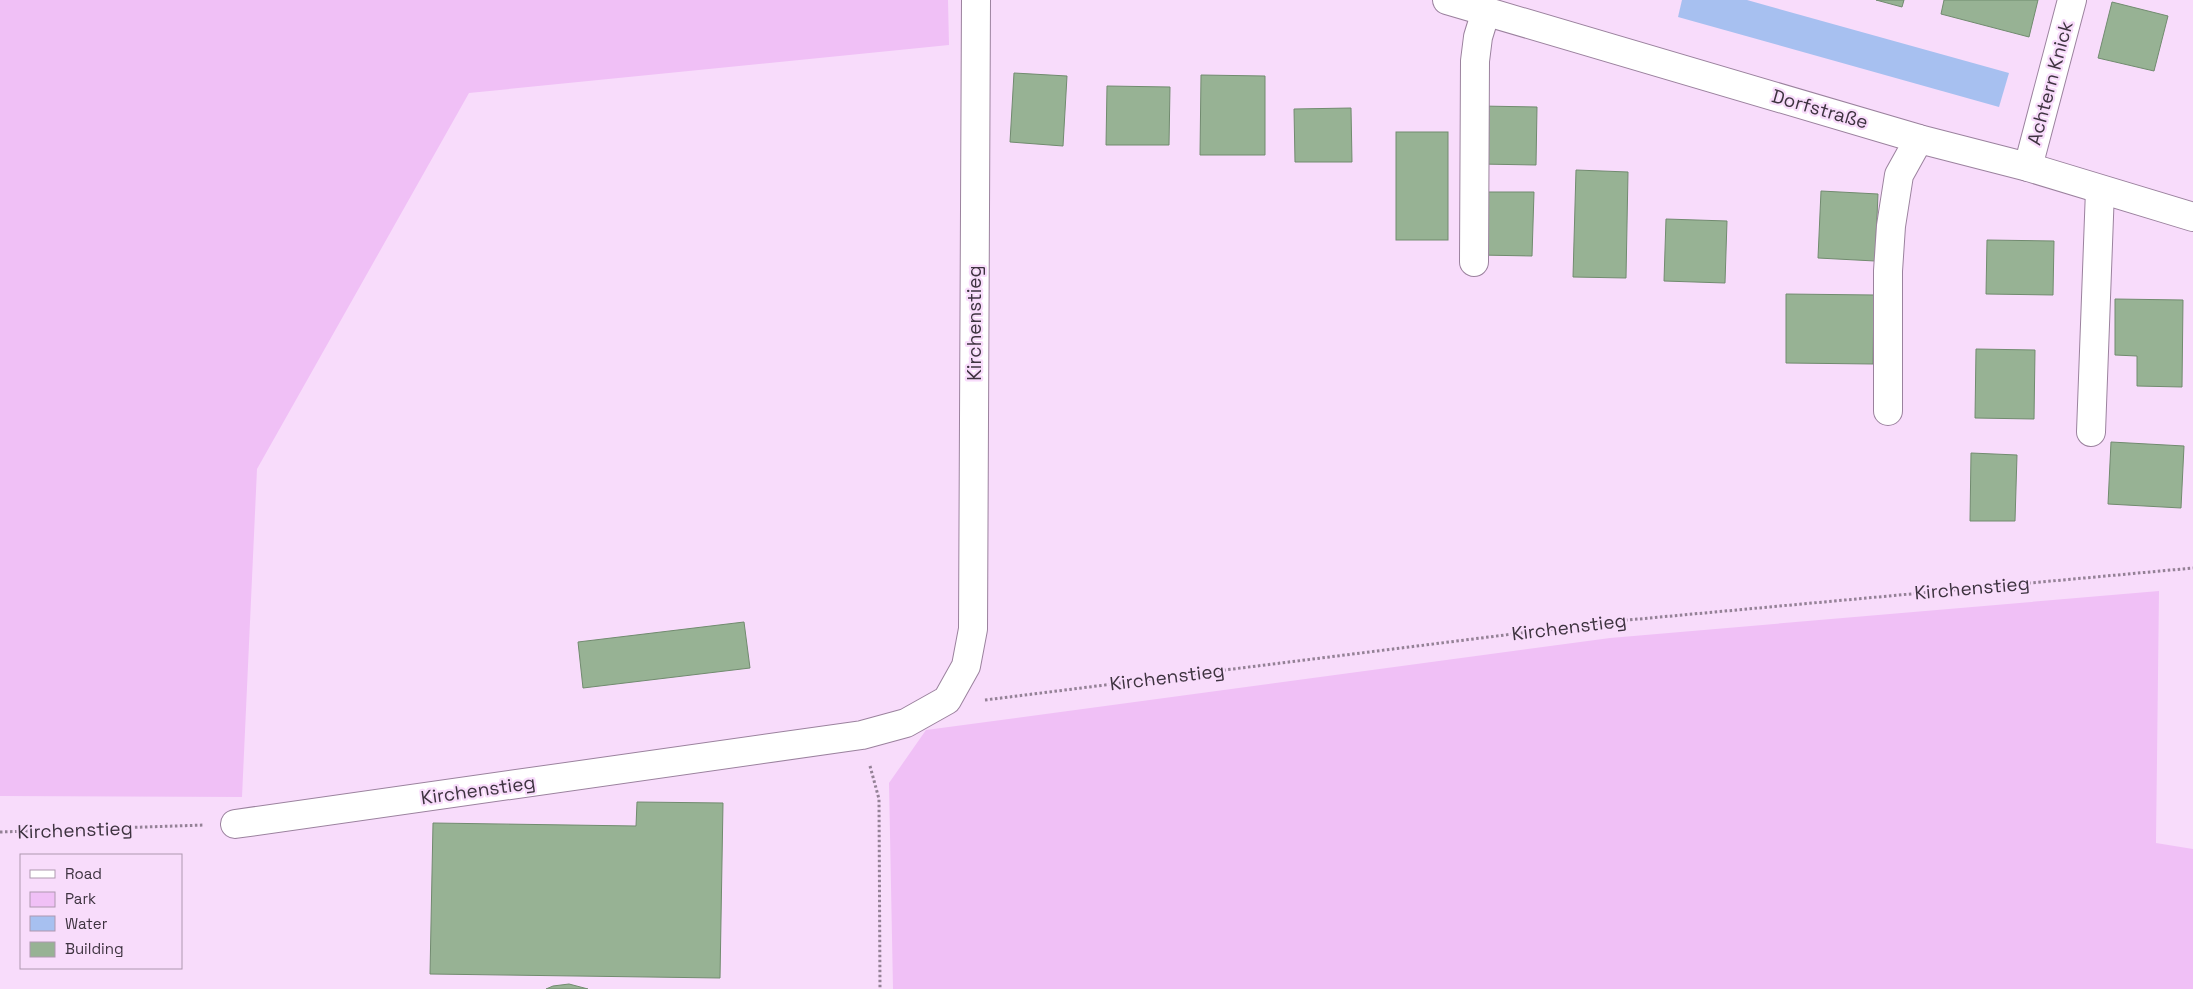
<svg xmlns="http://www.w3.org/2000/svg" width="2193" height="989" font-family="'Space Grotesk',sans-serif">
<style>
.green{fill:#f0c0f6}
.water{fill:#a7c0f0}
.building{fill:#97b294;stroke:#718b6f}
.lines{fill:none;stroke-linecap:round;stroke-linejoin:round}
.minor-casing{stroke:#9b829e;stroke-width:30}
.path{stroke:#948196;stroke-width:3;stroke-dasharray:2.5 2.5;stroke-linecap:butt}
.minor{stroke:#fff;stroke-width:28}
.labels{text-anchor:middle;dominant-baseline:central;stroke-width:4.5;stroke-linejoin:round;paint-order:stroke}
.street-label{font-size:19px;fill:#3e3340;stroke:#f8dcfb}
</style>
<rect width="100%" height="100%" fill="#f8dcfb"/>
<g class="green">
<polygon points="0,0 948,0 949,45 469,93 257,469 242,797 0,796"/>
<polygon points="2159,591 2156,843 2193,849 2193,989 893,989 889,783 926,730 1610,638"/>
</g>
<polygon class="water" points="1682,0 1747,0 2009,73 1999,107 1678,17"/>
<g class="building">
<polygon points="1876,0 1904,0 1902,7"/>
<polygon points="1944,0 2038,0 2029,37 1941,14"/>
<polygon points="2112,2 2168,16 2154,71 2098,58"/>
<polygon points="1014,73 1067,76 1063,146 1010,142"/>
<polygon points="1201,75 1265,76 1265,155 1200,155"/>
<polygon points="1107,86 1170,87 1169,145 1106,145"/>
<polygon points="1480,106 1537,107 1536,165 1479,164"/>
<polygon points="1351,108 1352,162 1295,162 1294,109"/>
<rect x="1396" y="132" width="52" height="108"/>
<polygon points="1576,170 1628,172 1626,278 1573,277"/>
<polygon points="1821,191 1878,194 1875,261 1818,258"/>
<polygon points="1480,192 1534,192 1532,256 1479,255"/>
<polygon points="1666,219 1727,221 1725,283 1664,281"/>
<polygon points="1987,240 2054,241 2053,295 1986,294"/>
<polygon points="1786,294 1874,295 1873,364 1786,363"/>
<polygon points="2115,299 2183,300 2182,387 2137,386 2137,356 2115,355"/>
<polygon points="1976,349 2035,350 2034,419 1975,418"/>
<polygon points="2111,442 2184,446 2181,508 2108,504"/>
<polygon points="1971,453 2017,455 2015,521 1970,521"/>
<polygon points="744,622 750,668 583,688 578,642"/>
<polygon points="637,802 723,803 720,978 430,974 433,823 636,826"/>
<polygon points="569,984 588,989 546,989 553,986"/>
</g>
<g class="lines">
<defs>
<g id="minor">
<polyline points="1447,0 1919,139 2028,167 2193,217"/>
<polyline points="2028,167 2072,0"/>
<polyline points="1474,262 1475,61 1478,37 1486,11"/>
<polyline points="1888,411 1888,271 1891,226 1899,175 1919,139"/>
<polyline points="2091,432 2100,190"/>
<polyline points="235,824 862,735 906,723 947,700 966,666 973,629 976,0"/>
</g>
</defs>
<use href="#minor" class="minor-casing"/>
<g class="path">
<polyline points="985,700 1617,621 2193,568"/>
<polyline points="870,766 879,799 880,989"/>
<polyline points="0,832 204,825"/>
</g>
<use href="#minor" class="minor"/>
</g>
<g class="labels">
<g class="street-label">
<text transform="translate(2050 83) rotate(-75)">Achtern Knick</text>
<text transform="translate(1820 109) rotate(16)">Dorfstraße</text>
<text transform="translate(974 323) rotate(-90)">Kirchenstieg</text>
<text transform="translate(1972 588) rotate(-5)">Kirchenstieg</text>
<text transform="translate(1569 627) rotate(-7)">Kirchenstieg</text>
<text transform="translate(1167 677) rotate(-7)">Kirchenstieg</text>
<text transform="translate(478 790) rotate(-8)">Kirchenstieg</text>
<text transform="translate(75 830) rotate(-2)">Kirchenstieg</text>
</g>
</g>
<rect x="20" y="854" width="162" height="115" fill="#f8dcfb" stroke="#ae98b0"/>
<rect x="30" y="870" width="25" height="8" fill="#ffffff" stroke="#ae98b0"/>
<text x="65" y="879" font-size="15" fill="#3e3340">Road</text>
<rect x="30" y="892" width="25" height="15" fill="#f0c0f6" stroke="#ae98b0"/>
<text x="65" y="904" font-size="15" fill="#3e3340">Park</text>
<rect x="30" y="916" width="25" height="15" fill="#a7c0f0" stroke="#ae98b0"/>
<text x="65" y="929" font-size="15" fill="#3e3340">Water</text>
<rect x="30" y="942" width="25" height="15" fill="#97b294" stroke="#ae98b0"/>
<text x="65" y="954" font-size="15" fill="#3e3340">Building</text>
</svg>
